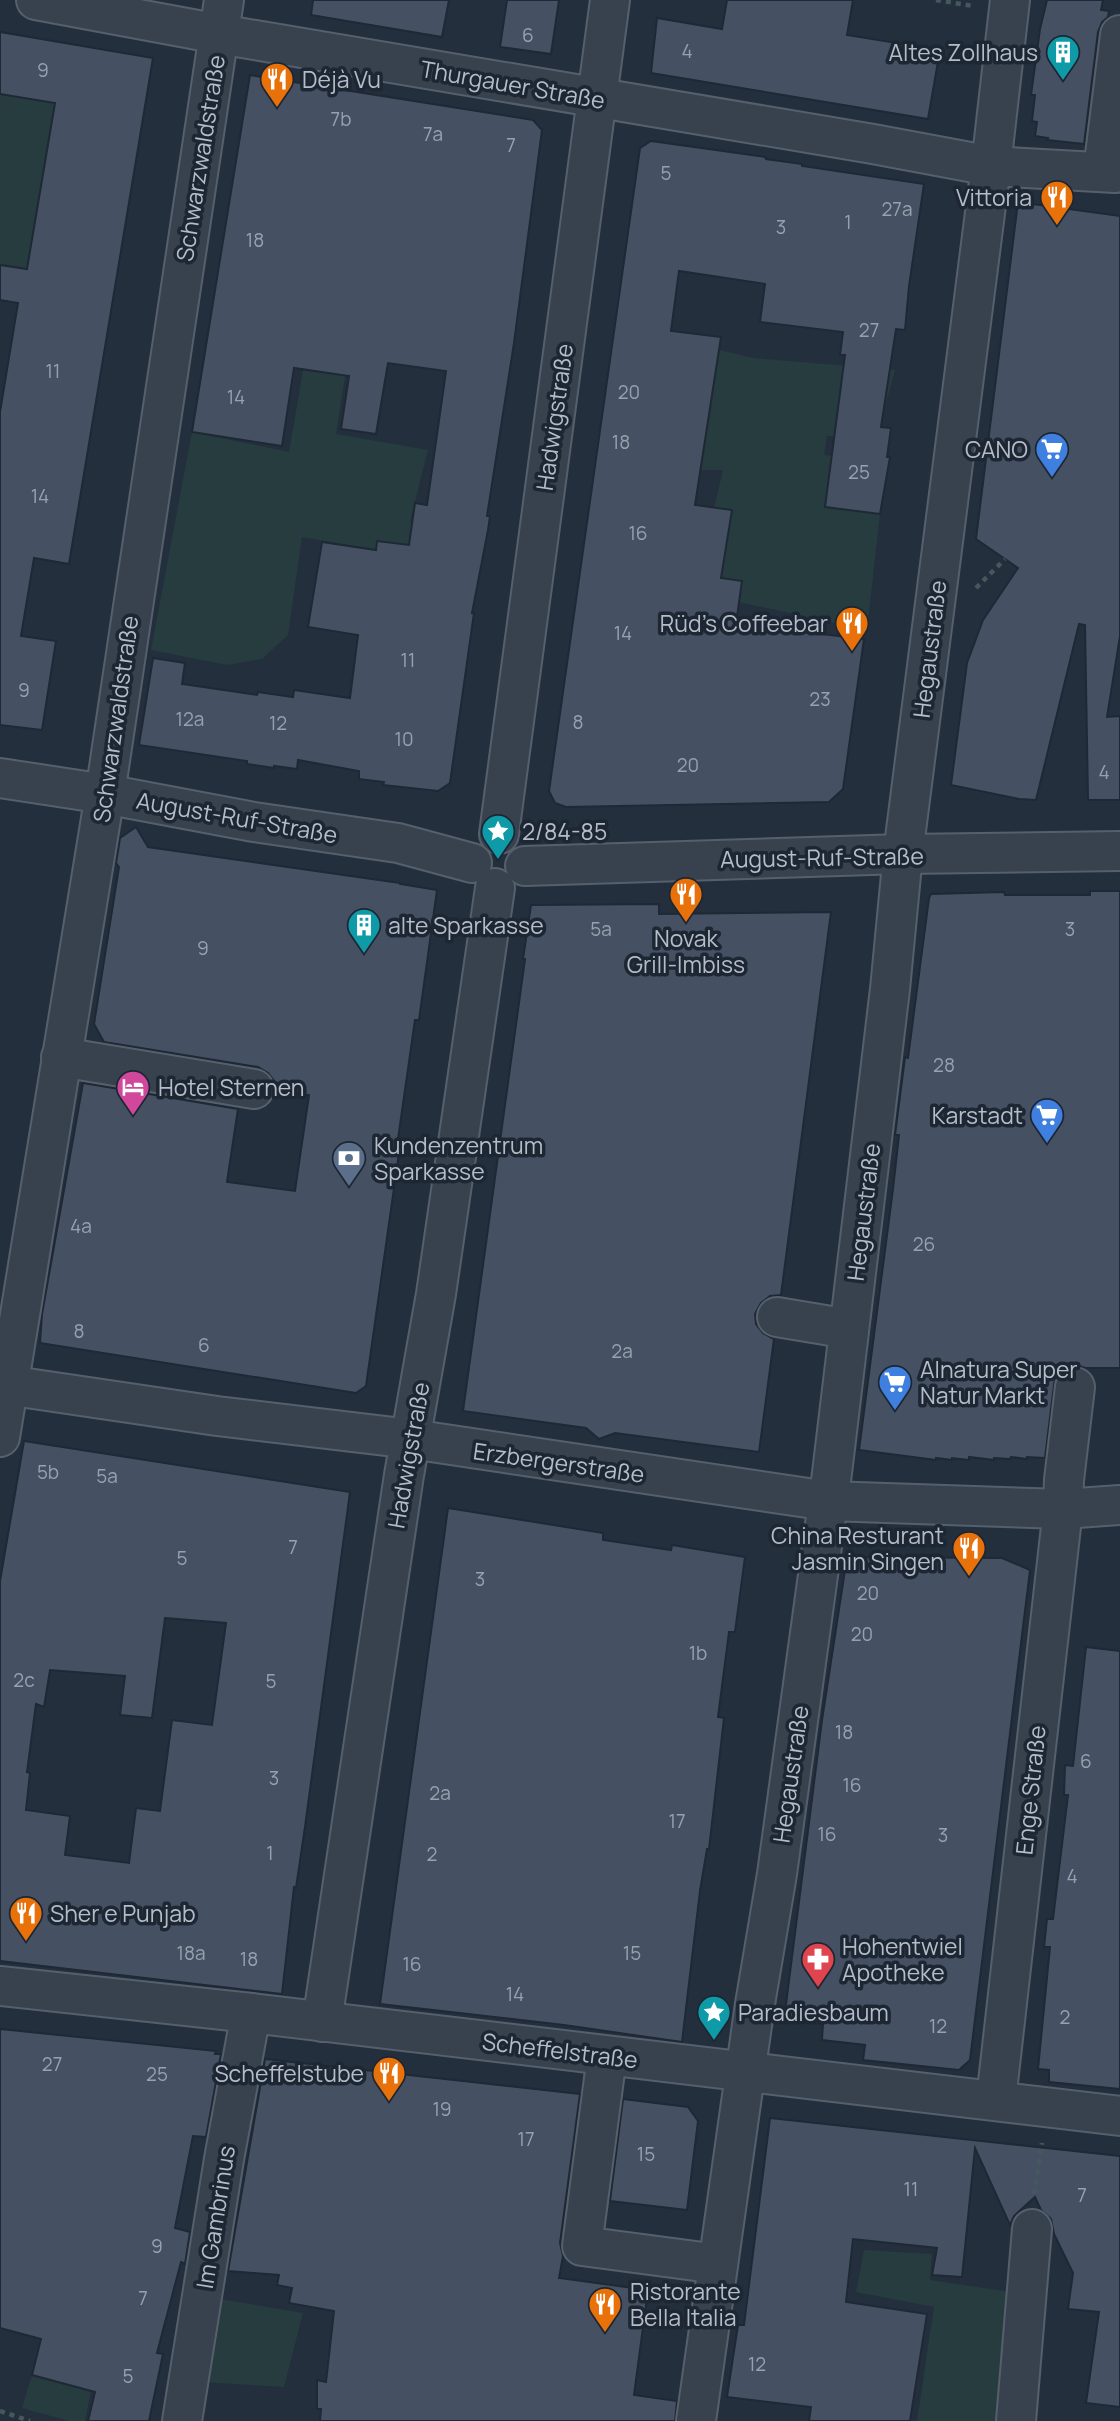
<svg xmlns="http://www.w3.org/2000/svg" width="1120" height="2421" font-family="Manrope,sans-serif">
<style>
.green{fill:#263c3f}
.building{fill:#455162;stroke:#1f2835;stroke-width:2;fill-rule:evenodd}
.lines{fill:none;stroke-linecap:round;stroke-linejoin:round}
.minor-casing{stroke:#565f6c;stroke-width:42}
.path{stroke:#44595c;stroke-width:4.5;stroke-dasharray:5 5;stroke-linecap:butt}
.minor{stroke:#38414e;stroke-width:38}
.labels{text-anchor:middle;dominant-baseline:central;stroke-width:7;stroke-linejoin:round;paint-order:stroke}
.number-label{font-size:19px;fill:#98a1af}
.poi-label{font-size:23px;fill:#b4bcc9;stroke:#1d2633;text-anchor:start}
.street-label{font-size:23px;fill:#b4bcc9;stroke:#1d2633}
</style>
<rect width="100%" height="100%" fill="#242f3e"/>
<g class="green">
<polygon points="0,93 55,103 27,269 0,265"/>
<polygon points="719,350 754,358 895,370 883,414 838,408 834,436 827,436 824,455 832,456 825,507 880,514 867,630 739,602 721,578 732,511 714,508 723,470 700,470"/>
<polygon points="306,353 348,358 336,434 428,450 410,522 429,523 426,547 377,541 376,550 302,537 288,635 262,659 227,665 151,650 192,432 289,452"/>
<polygon points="124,2222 85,2421 69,2421 22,2408 32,2375 64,2383"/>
<polygon points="864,2250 932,2254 930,2280 1011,2292 998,2421 917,2421 934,2307 856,2292"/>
<polygon points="202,2296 303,2313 284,2387 188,2381"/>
</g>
<g class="building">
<polygon points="313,0 449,0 442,37 311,15"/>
<polygon points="507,0 559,0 551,54 500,47"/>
<polygon points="727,0 853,0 847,35 940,50 928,119 651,73 657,18 722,29"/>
<polygon points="1047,0 1103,0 1101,10 1109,11 1108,17 1102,22 1098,32 1084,144 1047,140 1048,138 1035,136 1037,122 1032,121 1035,95 1031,95 1040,29"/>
<polygon points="0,32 153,58 69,564 34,558 21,636 56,641 42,730 0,725 0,412 18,303 0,300 0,265 27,269 55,103 0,94"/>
<polygon points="250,75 533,120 542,130 514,343 487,516 490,516 488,530 472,613 474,613 450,783 438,791 383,785 384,782 359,779 359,771 298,760 297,769 274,766 274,768 247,764 247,761 139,745 153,658 185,663 182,684 257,695 258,692 293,697 294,690 350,698 358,635 308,627 322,542 376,550 377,541 409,545 415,503 427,505 446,371 388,363 376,434 341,429 349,376 294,368 282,446 192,432"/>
<polygon points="651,141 765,157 766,159 802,164 802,166 924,184 909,286 905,330 896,329 881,427 891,428 887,457 890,457 880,514 825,507 845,355 840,355 843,332 760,322 765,284 679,271 671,331 721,337 695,505 732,510 721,578 742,581 736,624 864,639 843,789 829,802 566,807 555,803 549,791 640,148"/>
<polygon points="1018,202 1120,216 1120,636 1107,717 1120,716 1120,800 1088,800 1085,625 1079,624 1036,800 1019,799 951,785 967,663 983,620 1018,568 976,539"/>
<polygon points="136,827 148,847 400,883 400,884 437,890 419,1020 415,1020 397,1146 400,1146 366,1386 356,1393 40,1343 42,1314 83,1083 238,1109 227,1182 295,1191 309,1095 276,1091 274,1081 268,1073 258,1067 104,1042 94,1024 119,867 116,863 120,838"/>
<polygon points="1090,891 1120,891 1120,1368 1085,1368 1077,1365 1056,1369 1045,1458 1027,1457 1027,1459 1011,1457 1010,1459 994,1458 994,1460 969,1457 969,1460 952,1458 952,1460 936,1458 936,1460 859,1450 893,1189 899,1135 895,1135 905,1057 908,1058 929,898 931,894 1004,892 1005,895 1090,895"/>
<polygon points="659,904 659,914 831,912 781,1295 770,1296 761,1303 755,1314 756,1324 763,1333 774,1339 759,1452 615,1433 599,1439 586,1428 463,1411 525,959 523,959 531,905"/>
<path d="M24 1441 350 1492 305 1827 296 1888 294 1887 282 1994 0 1961V1581ZM165 1618 226 1623 212 1725 172 1720 160 1811 136 1808 129 1863 65 1855 70 1816 26 1810 30 1773 27 1772 36 1704 44 1707 50 1670 125 1676 120 1715 152 1718Z"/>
<polygon points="448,1508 603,1533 603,1540 671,1550 672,1545 745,1557 735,1632 729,1632 718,1717 724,1718 709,1849 707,1849 700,1891 682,2042 564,2025 380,2004"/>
<polygon points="847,1557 1002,1558 1030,1570 970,2060 959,2070 863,2060 865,2045 822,2040 823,2024 784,2020 822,1720"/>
<polygon points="1086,1647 1120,1651 1120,2089 1049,2082 1049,2070 1038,2069 1050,1947 1044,1947 1047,1919 1053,1919 1068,1795 1064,1795 1065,1765 1073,1766"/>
<polygon points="0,2029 216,2051 215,2054 221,2054 206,2137 193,2136 175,2228 190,2232 185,2264 181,2262 157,2353 163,2354 149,2421 88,2421 95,2392 32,2375 41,2339 0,2328"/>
<polygon points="265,2059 580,2094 560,2243 563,2256 559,2278 648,2290 634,2395 677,2401 675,2421 320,2421 321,2409 317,2409 317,2380 326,2382 334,2311 289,2303 292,2288 277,2285 279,2275 228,2271"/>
<polygon points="623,2099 688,2107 698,2121 687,2210 610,2201"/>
<polygon points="770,2118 1120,2156 1120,2407 1086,2403 1099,2312 1068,2309 1073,2273 1054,2234 1051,2219 1041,2210 1035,2197 1014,2216 1010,2225 975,2148 962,2277 932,2275 937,2248 853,2239 846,2302 927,2314 910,2421 809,2421 811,2407 727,2397 738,2325 744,2325"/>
</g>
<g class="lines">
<defs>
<g id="minor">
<polyline points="36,0 219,34 873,144 991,166 1115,173"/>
<polyline points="1103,171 1120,35"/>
<polyline points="0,778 105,794 254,822 398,843 472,863"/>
<polyline points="499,834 610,0"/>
<polyline points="525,866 903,854 1120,851"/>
<polyline points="61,1057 254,1089"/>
<polyline points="777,1317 849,1329"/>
<polyline points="0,1384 217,1416 411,1439 828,1501 1063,1509 1120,1505"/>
<polyline points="0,1437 105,794 224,0"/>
<polyline points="0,1986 251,2013 1120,2116"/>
<polyline points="322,2022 404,1475 436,1294 495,888"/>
<polyline points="607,2056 582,2246 718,2264"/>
<polyline points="996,2100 1063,1509 1064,1480 1075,1387"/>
<polyline points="182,2421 224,2159 251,2013"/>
<polyline points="696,2421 755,2004 777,1874 832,1473 890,989 903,854 991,166 1010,0"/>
<polyline points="1016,2421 1032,2229"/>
</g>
</defs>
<use href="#minor" class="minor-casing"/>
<g class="path">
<polyline points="936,0 973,6"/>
<polyline points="976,588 1005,559"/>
<polyline points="1034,2194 1042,2143"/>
<polyline points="0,2411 30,2421"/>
</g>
<use href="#minor" class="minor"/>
</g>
<defs>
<symbol id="building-pin" viewBox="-11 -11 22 30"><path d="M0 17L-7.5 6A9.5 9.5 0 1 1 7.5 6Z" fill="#0f9aa8" stroke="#1d2633"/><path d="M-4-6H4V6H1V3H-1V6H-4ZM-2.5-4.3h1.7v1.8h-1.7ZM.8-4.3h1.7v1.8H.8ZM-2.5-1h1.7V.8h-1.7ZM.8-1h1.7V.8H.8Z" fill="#fff"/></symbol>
<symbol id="restaurant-pin" viewBox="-11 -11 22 30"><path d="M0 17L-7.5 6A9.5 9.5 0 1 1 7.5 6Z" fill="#e8710a" stroke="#1d2633"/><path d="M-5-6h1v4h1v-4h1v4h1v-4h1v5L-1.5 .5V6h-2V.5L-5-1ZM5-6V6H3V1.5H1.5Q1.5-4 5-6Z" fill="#fff"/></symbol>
<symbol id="supermarket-pin" viewBox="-11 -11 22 30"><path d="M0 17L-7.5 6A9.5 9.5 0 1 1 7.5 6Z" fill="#3f7fe0" stroke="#1d2633"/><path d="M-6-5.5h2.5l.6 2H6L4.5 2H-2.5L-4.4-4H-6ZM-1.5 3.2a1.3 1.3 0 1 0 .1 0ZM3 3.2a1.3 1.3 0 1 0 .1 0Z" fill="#fff"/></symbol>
<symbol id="sight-pin" viewBox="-11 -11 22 30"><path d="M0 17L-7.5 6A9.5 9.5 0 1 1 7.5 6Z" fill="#0f9aa8" stroke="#1d2633"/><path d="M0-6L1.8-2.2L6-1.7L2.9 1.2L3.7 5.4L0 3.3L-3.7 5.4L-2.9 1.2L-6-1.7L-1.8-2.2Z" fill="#fff"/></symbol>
<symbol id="hotel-pin" viewBox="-11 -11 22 30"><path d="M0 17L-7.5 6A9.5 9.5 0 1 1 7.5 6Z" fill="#d1479c" stroke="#1d2633"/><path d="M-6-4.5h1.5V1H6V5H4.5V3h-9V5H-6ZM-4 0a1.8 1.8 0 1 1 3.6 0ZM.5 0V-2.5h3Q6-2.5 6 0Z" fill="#fff"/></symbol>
<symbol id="bank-pin" viewBox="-11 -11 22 30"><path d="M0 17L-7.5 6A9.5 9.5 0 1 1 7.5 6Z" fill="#5c6f8a" stroke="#1d2633"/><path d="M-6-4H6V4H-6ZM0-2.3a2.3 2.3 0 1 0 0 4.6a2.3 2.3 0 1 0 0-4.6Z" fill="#fff"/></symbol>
<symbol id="pharmacy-pin" viewBox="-11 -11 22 30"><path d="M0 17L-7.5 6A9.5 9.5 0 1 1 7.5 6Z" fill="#e0444e" stroke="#1d2633"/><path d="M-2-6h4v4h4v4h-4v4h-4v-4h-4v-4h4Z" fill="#fff"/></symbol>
</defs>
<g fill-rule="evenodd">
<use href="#building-pin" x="1044" y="33" width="38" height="52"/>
<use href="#restaurant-pin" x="258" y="60" width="38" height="52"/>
<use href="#restaurant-pin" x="1038" y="178" width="38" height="52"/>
<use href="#supermarket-pin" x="1033" y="430" width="38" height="52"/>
<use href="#restaurant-pin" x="833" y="604" width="38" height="52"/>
<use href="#sight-pin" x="479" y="812" width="38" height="52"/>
<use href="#restaurant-pin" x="667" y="875" width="38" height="52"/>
<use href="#building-pin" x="345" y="906" width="38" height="52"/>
<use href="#hotel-pin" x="114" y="1068" width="38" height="52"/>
<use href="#supermarket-pin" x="1028" y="1096" width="38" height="52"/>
<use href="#bank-pin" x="330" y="1139" width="38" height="52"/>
<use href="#supermarket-pin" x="876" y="1363" width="38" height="52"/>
<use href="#restaurant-pin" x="950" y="1529" width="38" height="52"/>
<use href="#restaurant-pin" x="7" y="1894" width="38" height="52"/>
<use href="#pharmacy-pin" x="799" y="1940" width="38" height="52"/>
<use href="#sight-pin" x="695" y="1993" width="38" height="52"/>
<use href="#restaurant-pin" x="370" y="2054" width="38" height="52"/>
<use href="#restaurant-pin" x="586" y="2285" width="38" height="52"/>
</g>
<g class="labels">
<g class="number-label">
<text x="528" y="35">6</text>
<text x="687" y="51">4</text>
<text x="43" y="70">9</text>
<text x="341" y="119">7b</text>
<text x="433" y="134">7a</text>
<text x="511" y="145">7</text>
<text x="666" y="173">5</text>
<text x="897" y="209">27a</text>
<text x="848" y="222">1</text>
<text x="781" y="227">3</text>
<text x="255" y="240">18</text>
<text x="869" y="330">27</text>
<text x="53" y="371">11</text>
<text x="629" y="392">20</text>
<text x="236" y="397">14</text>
<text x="621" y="442">18</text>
<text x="859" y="472">25</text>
<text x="40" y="496">14</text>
<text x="638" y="533">16</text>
<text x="623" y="633">14</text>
<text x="408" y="660">11</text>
<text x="24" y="690">9</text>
<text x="820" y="699">23</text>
<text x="190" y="719">12a</text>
<text x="578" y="722">8</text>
<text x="278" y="723">12</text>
<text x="404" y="739">10</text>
<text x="688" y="765">20</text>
<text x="1104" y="772">4</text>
<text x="601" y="929">5a</text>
<text x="1070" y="929">3</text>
<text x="203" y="948">9</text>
<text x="944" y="1065">28</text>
<text x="81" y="1226">4a</text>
<text x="924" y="1244">26</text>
<text x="79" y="1331">8</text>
<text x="204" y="1345">6</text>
<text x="622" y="1351">2a</text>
<text x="48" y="1472">5b</text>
<text x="107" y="1476">5a</text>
<text x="293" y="1547">7</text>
<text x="182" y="1558">5</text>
<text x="480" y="1579">3</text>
<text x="868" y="1593">20</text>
<text x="862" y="1634">20</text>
<text x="698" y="1653">1b</text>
<text x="24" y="1680">2c</text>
<text x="271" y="1681">5</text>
<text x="844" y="1732">18</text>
<text x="1086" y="1761">6</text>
<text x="274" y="1778">3</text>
<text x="852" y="1785">16</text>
<text x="440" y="1793">2a</text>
<text x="677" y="1821">17</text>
<text x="827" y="1834">16</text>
<text x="943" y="1835">3</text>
<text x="270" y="1853">1</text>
<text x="432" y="1854">2</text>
<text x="1072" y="1876">4</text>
<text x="191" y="1953">18a</text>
<text x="632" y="1953">15</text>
<text x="249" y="1959">18</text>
<text x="412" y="1964">16</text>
<text x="515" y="1994">14</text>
<text x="1065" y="2017">2</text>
<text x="938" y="2026">12</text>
<text x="52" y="2064">27</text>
<text x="157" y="2074">25</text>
<text x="442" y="2109">19</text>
<text x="526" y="2139">17</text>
<text x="646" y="2154">15</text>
<text x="911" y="2189">11</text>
<text x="1082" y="2195">7</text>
<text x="157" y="2246">9</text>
<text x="143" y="2298">7</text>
<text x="757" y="2364">12</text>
<text x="128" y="2376">5</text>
</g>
<g class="poi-label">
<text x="1038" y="52" text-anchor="end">Altes Zollhaus</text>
<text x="302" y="79">Déjà Vu</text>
<text x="1032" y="197" text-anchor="end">Vittoria</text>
<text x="1028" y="449" text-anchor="end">CANO</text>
<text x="828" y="623" text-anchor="end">Rüd’s Coffeebar</text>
<text x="522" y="831">2/84-85</text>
<text x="388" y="925">alte Sparkasse</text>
<text x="686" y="938" text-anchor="middle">Novak<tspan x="686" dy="26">Grill-Imbiss</tspan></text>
<text x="158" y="1087">Hotel Sternen</text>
<text x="1023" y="1115" text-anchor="end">Karstadt</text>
<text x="374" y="1145">Kundenzentrum<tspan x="374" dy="26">Sparkasse</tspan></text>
<text x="920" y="1369">Alnatura Super<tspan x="920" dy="26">Natur Markt</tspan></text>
<text x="944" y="1535" text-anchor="end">China Resturant<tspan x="944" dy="26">Jasmin Singen</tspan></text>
<text x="50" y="1913">Sher e Punjab</text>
<text x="842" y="1946">Hohentwiel<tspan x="842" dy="26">Apotheke</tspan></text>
<text x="738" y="2012">Paradiesbaum</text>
<text x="364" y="2073" text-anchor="end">Scheffelstube</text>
<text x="630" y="2291">Ristorante<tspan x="630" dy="26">Bella Italia</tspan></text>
</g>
<g class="street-label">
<text transform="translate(513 84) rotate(10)">Thurgauer Straße</text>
<text transform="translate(200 158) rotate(-81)">Schwarzwaldstraße</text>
<text transform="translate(554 417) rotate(-82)">Hadwigstraße</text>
<text transform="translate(929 649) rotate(-83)">Hegaustraße</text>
<text transform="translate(115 719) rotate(-82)">Schwarzwaldstraße</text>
<text transform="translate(237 817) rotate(10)">August-Ruf-Straße</text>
<text transform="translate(822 857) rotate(-1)">August-Ruf-Straße</text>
<text transform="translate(863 1212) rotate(-83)">Hegaustraße</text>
<text transform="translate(408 1455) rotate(-80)">Hadwigstraße</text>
<text transform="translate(559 1462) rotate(8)">Erzbergerstraße</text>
<text transform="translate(790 1774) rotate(-82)">Hegaustraße</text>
<text transform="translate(1030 1790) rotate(-84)">Enge Straße</text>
<text transform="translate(560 2050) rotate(7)">Scheffelstraße</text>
<text transform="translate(215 2217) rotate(-81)">Im Gambrinus</text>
</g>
</g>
</svg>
